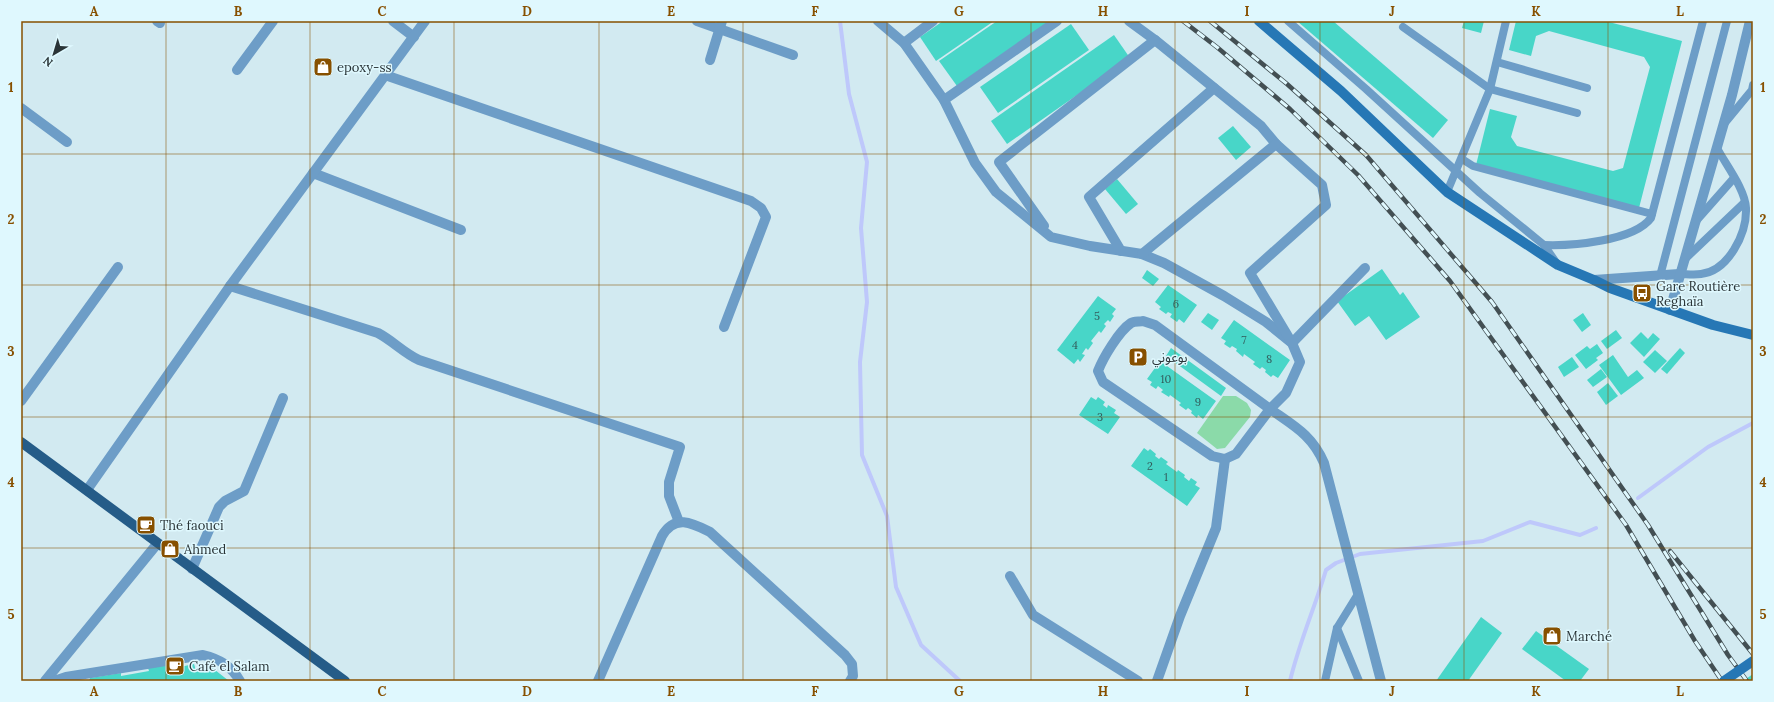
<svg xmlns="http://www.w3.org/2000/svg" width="1774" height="702" font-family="Lora,'Noto Sans Arabic',serif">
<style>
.green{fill:#8bdaa9}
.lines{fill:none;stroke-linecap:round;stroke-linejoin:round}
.stream{stroke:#bec8fb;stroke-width:4}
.building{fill:#48d6c8}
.lane{stroke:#6d9dc7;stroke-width:8}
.street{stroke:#6d9dc7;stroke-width:10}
.secondary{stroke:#2677b5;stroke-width:10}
.primary{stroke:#255c88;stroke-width:10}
.rail-casing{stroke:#434f53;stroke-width:4.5}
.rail{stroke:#dff8fe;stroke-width:3;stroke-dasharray:9;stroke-linecap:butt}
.secondary-bridge{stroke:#2677b5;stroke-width:10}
.grid{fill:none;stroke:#875000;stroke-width:1;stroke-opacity:0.55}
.labels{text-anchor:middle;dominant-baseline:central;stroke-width:3;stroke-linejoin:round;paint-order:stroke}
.number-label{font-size:11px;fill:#325c5b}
.poi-label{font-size:13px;fill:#2a3437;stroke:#dff8fe;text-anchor:start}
.neatline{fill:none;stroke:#875000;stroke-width:1.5}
.grid-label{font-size:13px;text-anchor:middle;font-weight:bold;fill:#875000}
</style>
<rect width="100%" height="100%" fill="#d2eaf1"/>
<polygon class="green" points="1223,396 1236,396 1247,403 1251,410 1250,417 1225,448 1217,449 1197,433"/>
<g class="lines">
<g class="stream">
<polyline points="840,21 849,94 867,162 861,228 867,302 860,362 862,455 887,516 896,587 921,645 960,681"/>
<polyline points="1638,498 1708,447 1753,423"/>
<path d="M1290 681C1299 643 1315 607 1326 570L1336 563 1360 554 1483 541 1530 522 1580 535 1596 528"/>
</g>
</g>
<g class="building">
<polygon points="943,21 994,21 936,61 920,37"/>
<polygon points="997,21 1050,21 957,86 939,61"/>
<polygon points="1297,21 1333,21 1448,120 1433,138"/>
<polygon points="1464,21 1484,21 1481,33 1462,28"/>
<polygon points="1516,21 1605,21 1682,41 1639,208 1476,165 1490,109 1517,116 1511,137 1517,146 1613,171 1623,168 1650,67 1644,57 1549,31 1536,36 1531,56 1509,50"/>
<polygon points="1071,24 1089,50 998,113 980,87"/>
<polygon points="1114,35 1130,58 1007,144 991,121"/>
<polygon points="1233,126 1251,147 1236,160 1218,138"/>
<polygon points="1117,179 1138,204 1126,214 1105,189"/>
<polygon points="1382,269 1400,295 1403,292 1420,317 1386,340 1369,316 1355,326 1337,301"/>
<polygon points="1147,270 1159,279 1153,286 1142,278"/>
<polygon points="1168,285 1197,305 1184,323 1179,319 1177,322 1170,317 1172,314 1168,312 1166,314 1159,309 1161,307 1155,302"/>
<polygon points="1098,296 1116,309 1112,314 1114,316 1110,322 1108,320 1104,324 1106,326 1101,333 1099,331 1091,341 1093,343 1088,350 1086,348 1082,354 1085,355 1080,362 1078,359 1074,364 1057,350"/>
<polygon points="1208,313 1219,320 1212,330 1201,322"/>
<polygon points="1583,313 1591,325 1582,332 1573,320"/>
<polygon points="1234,320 1290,360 1278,378 1273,375 1271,377 1265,372 1266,370 1262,367 1260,369 1253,364 1255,362 1244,354 1243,357 1236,351 1237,349 1232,346 1230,348 1224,344 1226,341 1221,338"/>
<polygon points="1616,330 1622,338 1607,349 1601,341"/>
<polygon points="1641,332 1648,339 1653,333 1660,339 1644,357 1630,343"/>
<polygon points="1597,344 1603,353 1596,358 1598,360 1586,369 1575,355 1587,346 1590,349"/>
<polygon points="1171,348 1226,388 1221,396 1166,356"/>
<polygon points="1680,348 1685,353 1667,374 1661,369"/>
<polygon points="1655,350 1667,361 1655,373 1643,362"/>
<polygon points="1613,355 1628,377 1637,370 1644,378 1621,395 1599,365"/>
<polygon points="1572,357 1579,367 1564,377 1558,367"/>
<polygon points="1160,361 1216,401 1203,419 1198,415 1197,418 1191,413 1192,411 1188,408 1186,410 1179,405 1181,403 1170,395 1169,397 1161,392 1163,390 1158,386 1156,389 1150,385 1152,382 1147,379"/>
<polygon points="1601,369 1607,377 1593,387 1587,380"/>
<polygon points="1608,383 1618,396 1606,405 1597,392"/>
<polygon points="1091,397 1096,400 1098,397 1105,402 1103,405 1107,408 1108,405 1116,410 1114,413 1120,417 1108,434 1079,415"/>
<polygon points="1144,448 1148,451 1150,449 1156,454 1155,456 1159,459 1161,457 1168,462 1166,464 1177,472 1178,470 1185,475 1184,477 1189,481 1191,478 1197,482 1195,485 1200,488 1187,506 1131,466"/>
<polygon points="1481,617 1502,633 1468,681 1436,681"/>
<polygon points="1536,631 1589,669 1580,681 1566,681 1522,649"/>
<polygon points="180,663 180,667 194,664 196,671 203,670 203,666 210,666 229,681 89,681 90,678 121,673 121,676 149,671 148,668"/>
<polygon points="1753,674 1753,681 1743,681"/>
</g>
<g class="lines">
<g class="lane">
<polyline points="1288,21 1366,89 1480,193 1544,245 1555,261"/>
<polyline points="1403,27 1490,89 1577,113"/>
<polyline points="1497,62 1587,88"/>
<polyline points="1724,124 1752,90 1753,85"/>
<polyline points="1462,159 1473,166 1652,214"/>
<polyline points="1447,192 1490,89 1506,21"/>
<polyline points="1696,221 1734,178"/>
<path d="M1544 245C1572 246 1634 241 1651 218L1703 21"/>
<polyline points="1685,259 1744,203"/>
<path d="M1679 274C1686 274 1694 275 1701 274 1728 271 1747 234 1746 208 1745 189 1726 165 1717 148"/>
<polyline points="1660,276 1727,21"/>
<polyline points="1337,628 1359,681"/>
<polyline points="1325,681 1337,628 1358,594"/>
</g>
<g class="street">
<polyline points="157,21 160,23"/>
<polyline points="393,21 414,37"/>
<polyline points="697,21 793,55"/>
<path d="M878 21 904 43 944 100 975 163 996 192 1051 237 1090 246 1142 254 1164 263 1224 296 1266 322 1292 343 1300 362 1286 393 1270 409C1294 426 1312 435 1324 463L1381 681"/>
<polyline points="1129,21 1155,40 1261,126 1276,144 1322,185 1326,205 1250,273 1292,343 1365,268"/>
<polyline points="904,43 933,21"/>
<polyline points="710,60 722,21"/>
<polyline points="237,70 273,21"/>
<polyline points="385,75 751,201 761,208 766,217 724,327"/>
<polyline points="944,100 1057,21"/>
<polyline points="21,108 67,142"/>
<polyline points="313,173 461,230"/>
<polyline points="1044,226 999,162 1155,40"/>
<polyline points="1121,251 1089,197 1214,88"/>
<polyline points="1142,254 1276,144"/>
<polyline points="1594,280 1679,274"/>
<path d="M230 286 378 333C393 341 404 353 419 360L680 447 669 482V496L679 522"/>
<polyline points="1670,310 1732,95 1750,21"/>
<path d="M1143 321 1155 325 1270 409 1236 454 1225 459 1212 456 1103 382 1098 371C1103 358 1119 331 1131 323 1134 321 1140 322 1143 321Z"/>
<polyline points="21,401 118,267"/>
<polyline points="87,490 230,286 425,21"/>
<polyline points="192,569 219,507 225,501 244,491 283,398"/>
<polyline points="1010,576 1033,615 1138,681"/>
<polyline points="45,681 157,544"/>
<path d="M54 681 66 677 203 655C220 659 231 666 240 681"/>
<path d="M598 681 662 536C675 514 692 523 710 532L845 655 852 664 853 676 850 681"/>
<polyline points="1157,681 1180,616 1216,528 1225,459"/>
</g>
<polyline class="secondary" points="1259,21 1341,91 1447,192 1558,265 1594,280 1610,288 1713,325 1753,335"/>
<polyline class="primary" points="21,442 345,681"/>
<defs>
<g id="rail">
<polyline points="1183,21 1218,48 1290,109 1358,175 1450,281 1626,525 1695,641 1722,681"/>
<polyline points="1210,21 1287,84 1366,155 1492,302 1648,525 1728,655 1747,681"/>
<polyline points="1670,551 1753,654"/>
</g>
</defs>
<use href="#rail" class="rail-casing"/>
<use href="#rail" class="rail"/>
<polyline class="secondary-bridge" points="1724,681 1753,661"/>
</g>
<path class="grid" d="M166 21V681M310 21V681M454 21V681M599 21V681M743 21V681M887 21V681M1031 21V681M1175 21V681M1320 21V681M1464 21V681M1608 21V681M21 154H1753M21 285H1753M21 417H1753M21 548H1753"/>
<defs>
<symbol id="shop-square" viewBox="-11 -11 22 22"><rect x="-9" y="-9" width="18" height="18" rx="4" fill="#875000" stroke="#dff8fe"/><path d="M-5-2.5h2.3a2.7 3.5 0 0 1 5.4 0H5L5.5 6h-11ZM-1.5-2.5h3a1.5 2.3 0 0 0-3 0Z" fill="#fff"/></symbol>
<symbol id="bus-square" viewBox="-11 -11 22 22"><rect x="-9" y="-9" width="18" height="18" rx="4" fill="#875000" stroke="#dff8fe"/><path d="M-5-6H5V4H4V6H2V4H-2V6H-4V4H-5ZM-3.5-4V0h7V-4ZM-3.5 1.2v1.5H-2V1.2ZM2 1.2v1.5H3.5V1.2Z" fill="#fff"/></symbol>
<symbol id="parking-square" viewBox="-11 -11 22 22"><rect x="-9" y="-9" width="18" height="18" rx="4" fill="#875000" stroke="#dff8fe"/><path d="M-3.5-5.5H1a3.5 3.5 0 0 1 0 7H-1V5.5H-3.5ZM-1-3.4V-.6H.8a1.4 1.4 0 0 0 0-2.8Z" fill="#fff"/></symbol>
<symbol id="cafe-square" viewBox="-11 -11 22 22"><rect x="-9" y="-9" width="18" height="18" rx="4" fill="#875000" stroke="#dff8fe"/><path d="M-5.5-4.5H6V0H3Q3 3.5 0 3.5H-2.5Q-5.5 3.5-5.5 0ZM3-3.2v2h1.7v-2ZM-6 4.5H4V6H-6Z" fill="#fff"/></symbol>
</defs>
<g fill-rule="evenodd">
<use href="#shop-square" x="312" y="56" width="22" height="22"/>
<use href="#bus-square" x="1631" y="282" width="22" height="22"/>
<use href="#parking-square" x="1127" y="346" width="22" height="22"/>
<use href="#cafe-square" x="135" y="514" width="22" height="22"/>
<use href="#shop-square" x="159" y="538" width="22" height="22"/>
<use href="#shop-square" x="1541" y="625" width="22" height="22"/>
<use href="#cafe-square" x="164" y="655" width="22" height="22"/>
</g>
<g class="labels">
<g class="number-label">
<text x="1176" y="304">6</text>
<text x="1097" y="316">5</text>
<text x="1244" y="340">7</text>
<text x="1075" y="345">4</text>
<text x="1269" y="359">8</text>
<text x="1166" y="379">10</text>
<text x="1198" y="402">9</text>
<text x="1100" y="417">3</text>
<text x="1150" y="466">2</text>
<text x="1166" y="477">1</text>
</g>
<g class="poi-label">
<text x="337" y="67">epoxy-ss</text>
<text x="1656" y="286">Gare Routière<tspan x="1656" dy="15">Reghaïa</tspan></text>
<text x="1152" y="357">بوعوني</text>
<text x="160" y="525">Thé faouci</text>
<text x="184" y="549">Ahmed</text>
<text x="1566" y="636">Marché</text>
<text x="189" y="666">Café el Salam</text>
</g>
</g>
<rect width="1774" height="702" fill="none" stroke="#dff8fe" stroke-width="44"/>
<g transform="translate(54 54) rotate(218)" stroke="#dff8fe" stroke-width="3" paint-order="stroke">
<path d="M0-3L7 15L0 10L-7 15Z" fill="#2a3437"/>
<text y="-6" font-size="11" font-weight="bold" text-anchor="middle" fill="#2a3437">N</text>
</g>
<rect x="22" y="22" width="1730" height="658" class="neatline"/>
<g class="grid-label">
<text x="94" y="16">A</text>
<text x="238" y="16">B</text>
<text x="382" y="16">C</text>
<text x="527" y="16">D</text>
<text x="671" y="16">E</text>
<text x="815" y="16">F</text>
<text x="959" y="16">G</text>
<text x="1103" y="16">H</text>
<text x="1247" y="16">I</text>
<text x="1392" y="16">J</text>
<text x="1536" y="16">K</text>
<text x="1680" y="16">L</text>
<text x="11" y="92">1</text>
<text x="1763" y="92">1</text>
<text x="11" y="224">2</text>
<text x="1763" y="224">2</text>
<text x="11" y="356">3</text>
<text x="1763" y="356">3</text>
<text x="11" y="487">4</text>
<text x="1763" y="487">4</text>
<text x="11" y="619">5</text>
<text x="1763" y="619">5</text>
<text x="94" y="696">A</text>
<text x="238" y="696">B</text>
<text x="382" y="696">C</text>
<text x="527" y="696">D</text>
<text x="671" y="696">E</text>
<text x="815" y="696">F</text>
<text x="959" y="696">G</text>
<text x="1103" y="696">H</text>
<text x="1247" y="696">I</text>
<text x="1392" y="696">J</text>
<text x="1536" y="696">K</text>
<text x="1680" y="696">L</text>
</g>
</svg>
